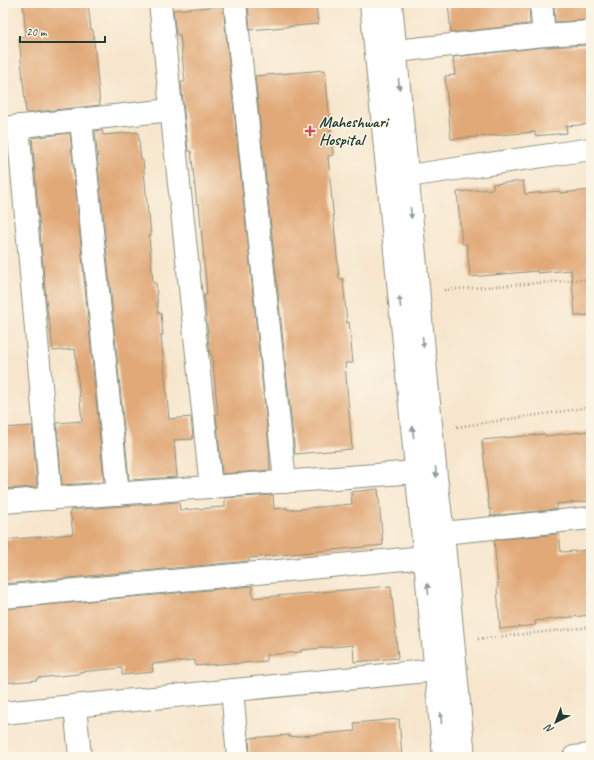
<svg xmlns="http://www.w3.org/2000/svg" width="594" height="760" font-family="Caveat,sans-serif">
<style>
.building{fill:#e1a978}
.lines{fill:none;stroke-linecap:round;stroke-linejoin:round}
.minor-casing{stroke:#8b9280;stroke-width:24}
.path{stroke:#8b9280;stroke-width:2.5;stroke-dasharray:1 3;stroke-linecap:butt}
.minor{stroke:#fff;stroke-width:22}
.oneway{fill:#8f9e9a}
.poi-dot{fill:#d1495b;stroke:#fcf5e5;stroke-width:1.5}
.labels{text-anchor:middle;dominant-baseline:central;stroke-width:3;stroke-linejoin:round;paint-order:stroke}
.poi-label{font-size:16px;font-weight:bold;fill:#1f3d34;stroke:#fcf5e5;text-anchor:start}
</style>
<rect width="100%" height="100%" fill="#fcf5e5"/>
<filter id="ink" filterUnits="userSpaceOnUse"><feTurbulence type="fractalNoise" baseFrequency=".025" numOctaves="2"/><feDisplacementMap in="SourceGraphic" scale="8" xChannelSelector="R" yChannelSelector="G"/><feConvolveMatrix kernelMatrix="1 2 1 2 8 2 1 2 1" color-interpolation-filters="sRGB"/></filter>
<filter id="wash" filterUnits="userSpaceOnUse"><feTurbulence type="fractalNoise" baseFrequency=".012" numOctaves="4" result="noise"/><feDisplacementMap in="SourceGraphic" scale="16" xChannelSelector="R" yChannelSelector="G"/><feGaussianBlur stdDeviation="0.9" result="paint"/><feColorMatrix in="noise" values="0 0 0 0 0 0 0 0 0 0 0 0 0 0 0 0 0 1.4 0 .05"/><feComposite in="paint" operator="in"/></filter>
<g filter="url(#wash)">
<rect width="100%" height="100%" fill="#f7e6cd"/>
<g id="blocks">
<g class="building">
<polygon points="23,3 88,3 91,30 93,30 100,105 26,113 19,37 26,36"/>
<polygon points="259,3 316,3 318,24 250,30 248,4"/>
<polygon points="448,3 529,3 530,24 451,33"/>
<polygon points="554,3 591,3 591,20 555,22"/>
<polygon points="223,6 270,456 269,456 270,470 222,474 216,414 218,414 212,355 210,355 204,295 207,295 199,204 197,205 191,151 188,151 181,82 185,82 180,35 176,35 173,10"/>
<polygon points="591,45 591,124 566,126 567,133 535,136 535,132 451,139 445,76 455,75 453,57 545,47"/>
<polygon points="325,70 333,155 328,156 339,279 343,279 347,323 349,322 353,363 345,363 352,449 295,454 255,76"/>
<polygon points="102,130 103,135 138,132 141,160 143,160 148,214 149,214 151,236 149,236 153,283 156,283 158,313 161,313 163,335 161,335 169,419 191,417 193,439 174,440 177,477 129,480 95,131"/>
<polygon points="70,133 104,482 62,485 57,423 82,421 75,349 53,351 49,318 48,318 46,300 32,138"/>
<polygon points="523,181 525,194 560,191 560,193 591,190 591,315 575,316 571,270 537,273 537,271 470,277 467,244 462,244 457,192 493,189 493,184"/>
<polygon points="32,426 37,487 3,489 3,428"/>
<polygon points="591,431 591,464 587,464 591,501 557,504 557,509 491,516 491,509 489,509 482,440 545,434 545,436"/>
<polygon points="378,489 383,545 249,558 249,561 3,584 3,540 73,534 70,510 179,502 180,510 225,507 225,498 273,495 274,509 287,508 288,510 352,504 351,492"/>
<polygon points="559,534 561,552 591,550 591,615 535,621 536,625 500,629 497,587 498,587 494,540"/>
<polygon points="252,586 253,598 391,586 398,658 354,662 353,645 301,650 301,652 266,655 266,661 233,664 233,663 195,666 195,660 152,664 153,672 122,675 122,668 79,672 79,674 37,678 37,680 3,683 3,609"/>
<polygon points="399,719 402,757 250,757 249,738 289,735 289,737 355,731 354,723"/>
</g>
</g>
</g>
<g filter="url(#ink)">
<use href="#blocks" fill-opacity="0" stroke="#8b9280" stroke-width="1"/>
<g class="lines">
<defs>
<g id="minor">
<polyline points="160,3 211,487"/>
<polyline points="235,3 285,482"/>
<polyline points="371,3 444,757"/>
<polyline points="391,3 436,477 443,533 464,757"/>
<polyline points="541,3 544,35"/>
<polyline points="396,51 544,35 591,32"/>
<polyline points="81,120 118,494"/>
<polyline points="18,126 51,499"/>
<polyline points="3,128 171,110"/>
<polyline points="408,176 591,149"/>
<polyline points="3,502 417,472"/>
<polyline points="443,533 591,518"/>
<polyline points="3,597 425,557"/>
<polyline points="232,690 238,757"/>
<polyline points="75,706 80,757"/>
<polyline points="3,713 436,670 450,670"/>
<polyline points="574,757 591,755"/>
</g>
</defs>
<use href="#minor" class="minor-casing"/>
<g class="path">
<polyline points="3,31 7,75 3,75"/>
<polyline points="444,290 591,279"/>
<polyline points="457,427 591,407"/>
<polyline points="478,639 591,627"/>
</g>
<use href="#minor" class="minor"/>
</g>
<defs><path id="oneway-solid" d="M-6-.8H1V-3.2L6.5 0L1 3.2V.8H-6Z"/></defs>
<g class="oneway">
<use href="#oneway-solid" transform="translate(399 84) rotate(85)"/>
<use href="#oneway-solid" transform="translate(411 213) rotate(85)"/>
<use href="#oneway-solid" transform="translate(400 302) rotate(-96)"/>
<use href="#oneway-solid" transform="translate(423 342) rotate(85)"/>
<use href="#oneway-solid" transform="translate(413 432) rotate(-96)"/>
<use href="#oneway-solid" transform="translate(436 472) rotate(85)"/>
<use href="#oneway-solid" transform="translate(428 589) rotate(-96)"/>
<use href="#oneway-solid" transform="translate(441 718) rotate(-95)"/>
</g>
</g>
<path class="poi-dot" d="M308 125h4v4h4v4h-4v4h-4v-4h-4v-4h4z"/>
<g class="labels">
<g class="poi-label">
<text x="319" y="122">Maheshwari<tspan x="319" dy="18">Hospital</tspan></text>
</g>
</g>
<rect width="594" height="760" fill="none" stroke="#fcf5e5" stroke-width="16"/>
<g transform="translate(556 722) rotate(222)" stroke="#fcf5e5" stroke-width="3" paint-order="stroke">
<path d="M0-3L7 15L0 10L-7 15Z" fill="#1f3d34"/>
<text y="-6" font-size="11" font-weight="bold" text-anchor="middle" fill="#1f3d34">N</text>
</g>
<path d="M20 36v6h85v-6" fill="none" stroke="#1f3d34" stroke-width="2"/>
<text x="26" y="36" font-size="12" fill="#1f3d34" stroke="#fcf5e5" stroke-width="3" paint-order="stroke">20 m</text>
</svg>
